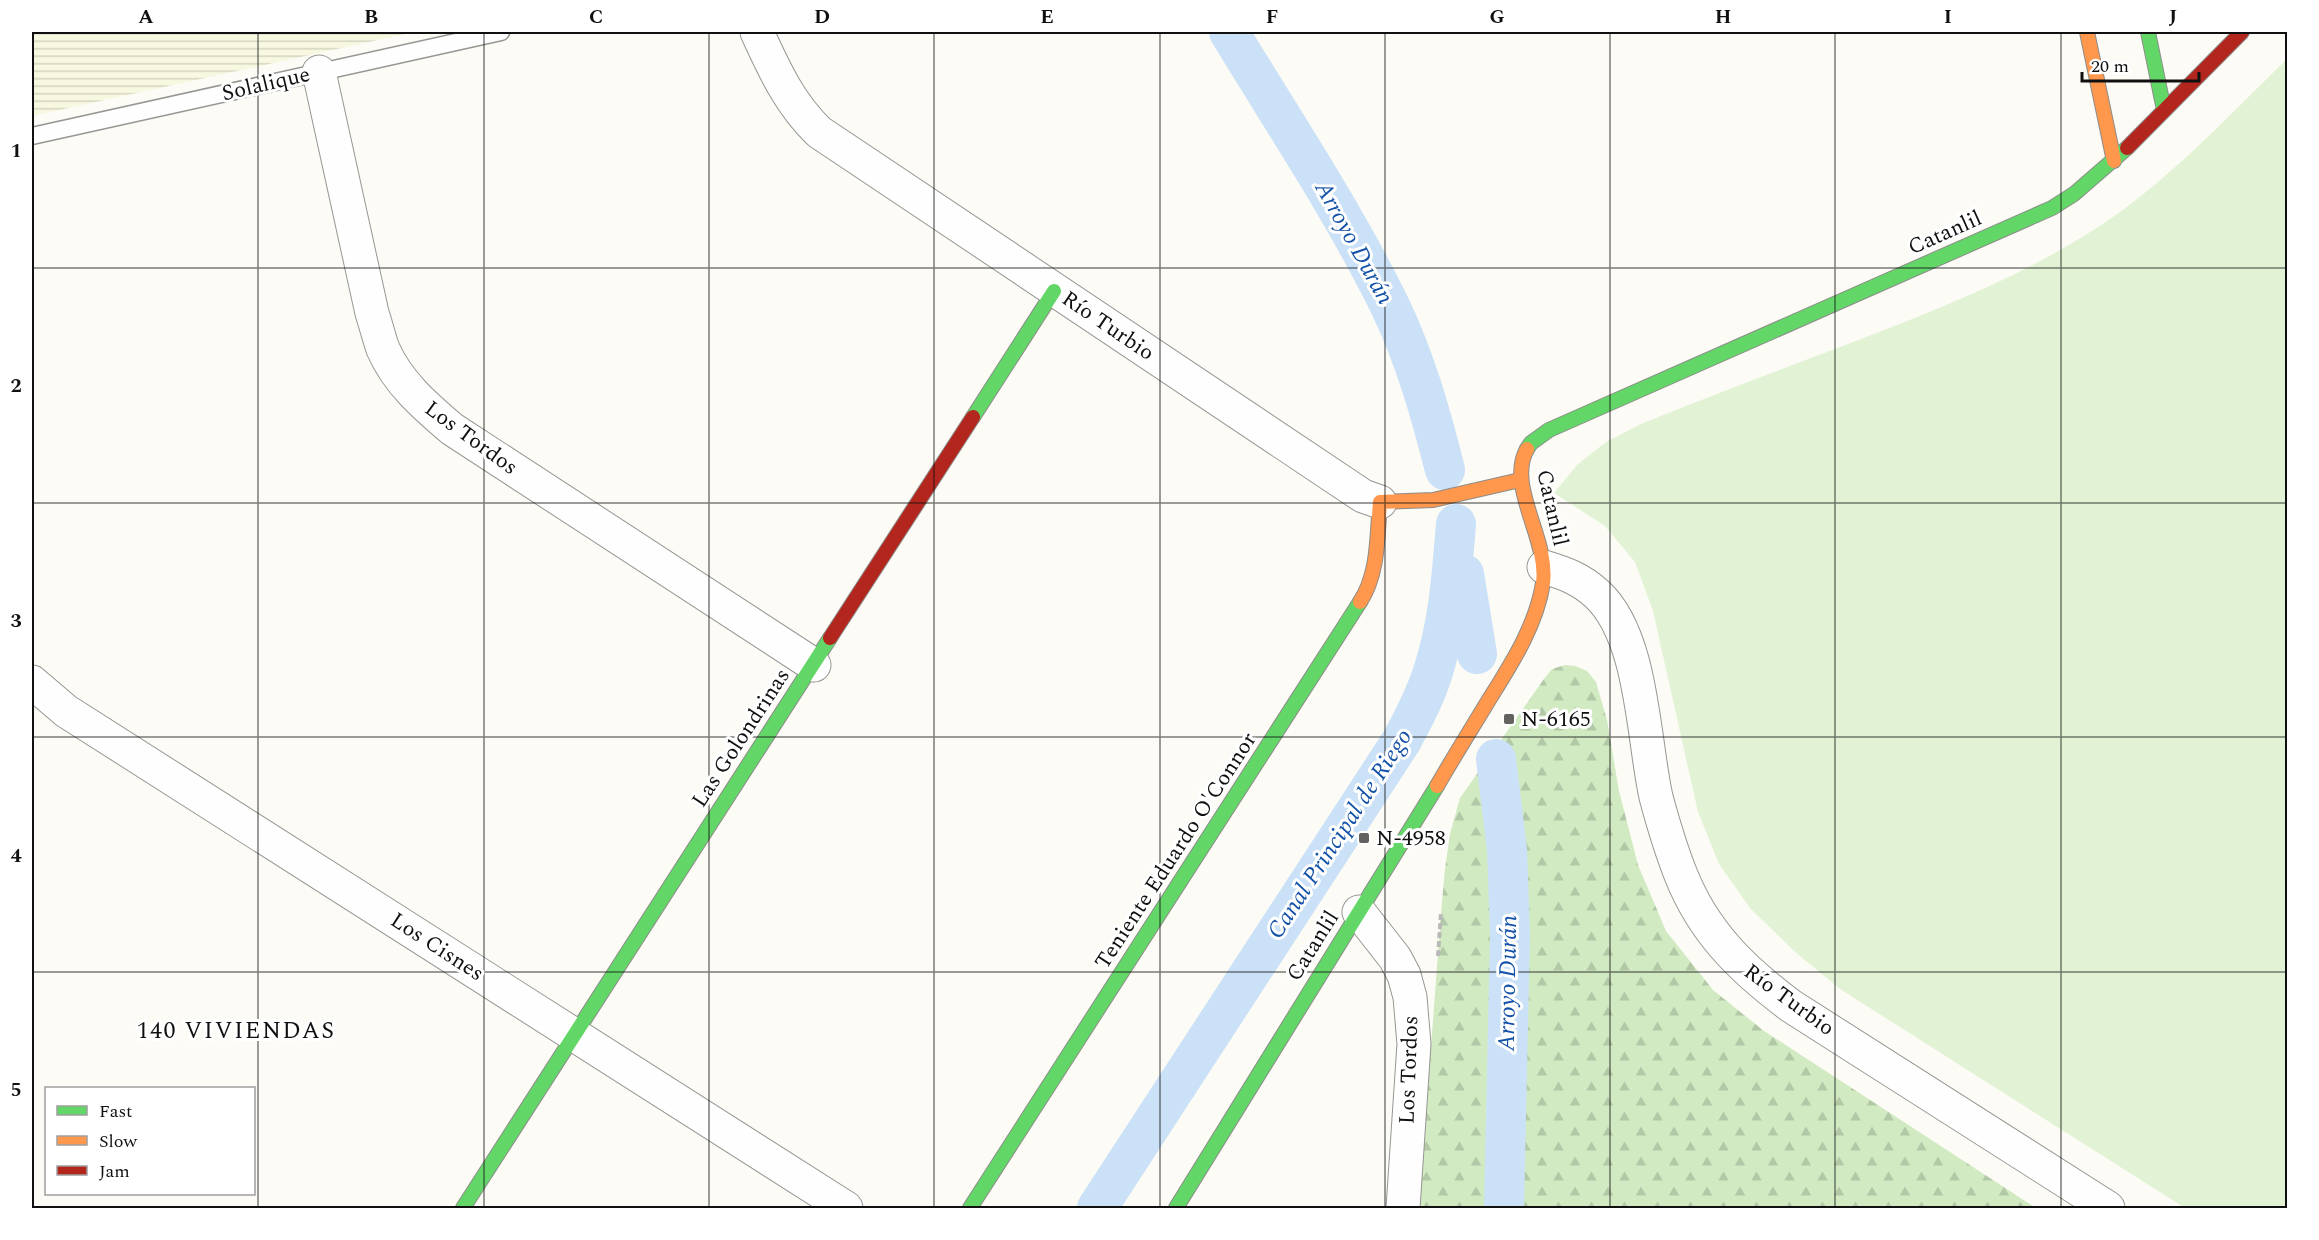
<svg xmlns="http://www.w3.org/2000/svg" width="2319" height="1240" font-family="Spectral,serif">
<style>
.farmland{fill:url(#farmland-rules)}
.grass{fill:#e2f3d5}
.forest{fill:url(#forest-firs)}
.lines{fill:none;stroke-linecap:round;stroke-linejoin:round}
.canal{stroke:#cae1f7;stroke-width:40}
.lane-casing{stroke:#969693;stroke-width:19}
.street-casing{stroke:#969693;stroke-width:35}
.fast-casing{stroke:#8d8c8a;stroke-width:16}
.slow-casing{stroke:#8d8c8a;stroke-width:16}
.jam-casing{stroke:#8d8c8a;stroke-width:16}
.path{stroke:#b9b9b8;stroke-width:4;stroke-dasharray:6 3;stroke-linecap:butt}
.lane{stroke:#fffefe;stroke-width:16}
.street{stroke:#fffefe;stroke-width:33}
.fast{stroke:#63d668;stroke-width:14}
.slow{stroke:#ff974d;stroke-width:14}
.jam{stroke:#b3261e;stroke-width:14}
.grid{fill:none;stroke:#101010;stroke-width:1.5;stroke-opacity:0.55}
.poi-dot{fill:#636260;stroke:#fff;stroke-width:2}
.labels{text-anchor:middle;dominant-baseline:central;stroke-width:6;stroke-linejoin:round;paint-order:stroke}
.street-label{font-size:22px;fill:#101010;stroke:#fff}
.poi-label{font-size:22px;fill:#101010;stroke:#fff;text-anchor:start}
.water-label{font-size:24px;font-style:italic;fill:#1352a7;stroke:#fff}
.neighbourhood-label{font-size:24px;letter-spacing:1.5px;fill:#101010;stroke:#fff}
.neatline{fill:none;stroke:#101010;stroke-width:2}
.grid-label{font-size:20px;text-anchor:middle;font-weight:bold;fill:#101010}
</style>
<defs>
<pattern id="farmland-rules" width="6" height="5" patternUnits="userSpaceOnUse" patternTransform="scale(1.5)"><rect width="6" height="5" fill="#f8f8e1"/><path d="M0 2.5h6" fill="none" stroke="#d4d4c0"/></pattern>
<pattern id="forest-firs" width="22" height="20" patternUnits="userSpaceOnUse" patternTransform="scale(1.5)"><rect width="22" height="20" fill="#d1eac2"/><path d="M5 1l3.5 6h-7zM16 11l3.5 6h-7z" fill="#b2c8a6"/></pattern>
</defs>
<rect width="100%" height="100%" fill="#fcfbf5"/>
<polygon class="farmland" points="32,32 414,32 32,116"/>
<path class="grass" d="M2287 59V1208H2185L1840 989 1794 951 1750 908 1719 864 1698 812 1653 611 1635 562 1605 526 1554 493 1577 465 1606 442 1641 424C1710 396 1779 370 1848 344 1939 309 2032 273 2113 217 2177 172 2231 113 2287 59Z"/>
<polygon class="forest" points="1565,665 1575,666 1587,671 1596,682 1607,720 1619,791 1638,865 1666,931 1713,990 1764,1031 2036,1208 1419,1208 1441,913 1445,869 1450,834 1460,798 1544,679 1552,669"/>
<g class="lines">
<g class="canal">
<path d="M1229 32C1283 121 1344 212 1390 306 1415 358 1431 414 1445 470"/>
<polyline points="1464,574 1477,654"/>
<polyline points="1496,759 1507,850 1510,935 1504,1208"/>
<path d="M1097 1208 1402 740C1415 716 1428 691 1435 665 1449 619 1452 572 1456 524"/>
</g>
<defs>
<polyline id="lane" points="32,136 501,32"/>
<g id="street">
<path d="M757 32C774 69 789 103 819 132L1348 486 1363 496 1380 502"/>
<path d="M319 72 372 313C376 325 379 338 383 349 398 383 425 406 452 429L814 665"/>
<path d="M1544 567C1564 573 1581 579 1597 594 1643 636 1643 739 1656 797 1663 823 1671 850 1681 875 1704 933 1743 970 1791 1006L2108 1208"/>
<polyline points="32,682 66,711 846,1208"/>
<polyline points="1359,912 1395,958 1404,975 1410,997 1414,1044 1403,1208"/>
</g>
<g id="fast">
<polyline points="2148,32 2164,110"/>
<polyline points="973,417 1054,291"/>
<polyline points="1527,449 1531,443 1549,430 2052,208 2074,194 2127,148"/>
<polyline points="463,1208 830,638"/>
<polyline points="970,1208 1360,602"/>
<polyline points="1176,1208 1437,786"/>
</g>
<g id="slow">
<polyline points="2087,32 2114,161"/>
<path d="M1360 602C1379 573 1377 535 1380 502L1433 500 1520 480"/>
<path d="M1437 786C1453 758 1470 731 1487 703 1510 666 1536 627 1543 583 1549 539 1506 486 1527 449"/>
</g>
<g id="jam">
<polyline points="2127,148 2242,32"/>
<polyline points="830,638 973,417"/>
</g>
</defs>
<use href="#lane" class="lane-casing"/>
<use href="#street" class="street-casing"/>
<use href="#fast" class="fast-casing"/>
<use href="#slow" class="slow-casing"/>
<use href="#jam" class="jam-casing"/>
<polyline class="path" points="1438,956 1441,913"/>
<use href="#lane" class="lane"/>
<use href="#street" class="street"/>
<use href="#fast" class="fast"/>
<use href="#slow" class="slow"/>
<use href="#jam" class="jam"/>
</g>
<path class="grid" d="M258 32V1208M484 32V1208M709 32V1208M934 32V1208M1160 32V1208M1385 32V1208M1610 32V1208M1835 32V1208M2061 32V1208M32 268H2288M32 503H2288M32 737H2288M32 972H2288"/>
<g class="poi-dot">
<rect x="1503" y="713" width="12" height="12" rx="3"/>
<rect x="1358" y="832" width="12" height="12" rx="3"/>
</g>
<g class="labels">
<g class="street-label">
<text transform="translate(266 84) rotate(-13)">Solalique</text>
<text transform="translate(1945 233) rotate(-24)">Catanlil</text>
<text transform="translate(1108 326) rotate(34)">Río Turbio</text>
<text transform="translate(471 438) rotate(36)">Los Tordos</text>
<text transform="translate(1552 508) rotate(77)">Catanlil</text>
<text transform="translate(741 738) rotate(-57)">Las Golondrinas</text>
<text transform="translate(1176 851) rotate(-57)">Teniente Eduardo O'Connor</text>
<text transform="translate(1313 946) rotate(-58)">Catanlil</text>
<text transform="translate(437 947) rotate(33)">Los Cisnes</text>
<text transform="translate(1789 1000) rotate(36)">Río Turbio</text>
<text transform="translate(1409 1070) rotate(-88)">Los Tordos</text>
</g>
<g class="poi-label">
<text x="1521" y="719">N-6165</text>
<text x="1376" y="838">N-4958</text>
</g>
<g class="water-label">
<text transform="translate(1354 243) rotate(61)">Arroyo Durán</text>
<text transform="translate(1340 834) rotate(-57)">Canal Principal de Riego</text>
<text transform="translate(1508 983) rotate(-89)">Arroyo Durán</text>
</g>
<g class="neighbourhood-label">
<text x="236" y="1031">140 VIVIENDAS</text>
</g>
</g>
<rect width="2319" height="1240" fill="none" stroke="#ffffff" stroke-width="66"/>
<rect x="45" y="1087" width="210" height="108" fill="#ffffff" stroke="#9f9f9f" stroke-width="1.5"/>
<rect x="57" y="1106" width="30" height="9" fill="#63d668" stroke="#9f9f9f" stroke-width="1.5"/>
<text x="99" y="1117" font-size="18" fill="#101010">Fast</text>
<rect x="57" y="1136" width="30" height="9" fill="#ff974d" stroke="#9f9f9f" stroke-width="1.5"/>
<text x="99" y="1147" font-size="18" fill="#101010">Slow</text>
<rect x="57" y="1166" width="30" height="9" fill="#b3261e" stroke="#9f9f9f" stroke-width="1.5"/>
<text x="99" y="1177" font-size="18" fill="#101010">Jam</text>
<path d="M2082 72v9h117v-9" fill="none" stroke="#101010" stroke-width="3"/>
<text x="2091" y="72" font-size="18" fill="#101010" stroke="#ffffff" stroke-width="4.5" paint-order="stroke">20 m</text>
<rect x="33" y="33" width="2253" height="1174" class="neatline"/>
<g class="grid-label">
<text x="146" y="23">A</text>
<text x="371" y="23">B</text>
<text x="596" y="23">C</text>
<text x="822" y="23">D</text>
<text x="1047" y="23">E</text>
<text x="1272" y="23">F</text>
<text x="1497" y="23">G</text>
<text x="1723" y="23">H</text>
<text x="1948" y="23">I</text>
<text x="2173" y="23">J</text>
<text x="16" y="157">1</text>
<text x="16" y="392">2</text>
<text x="16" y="627">3</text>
<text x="16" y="862">4</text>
<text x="16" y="1096">5</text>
</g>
</svg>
